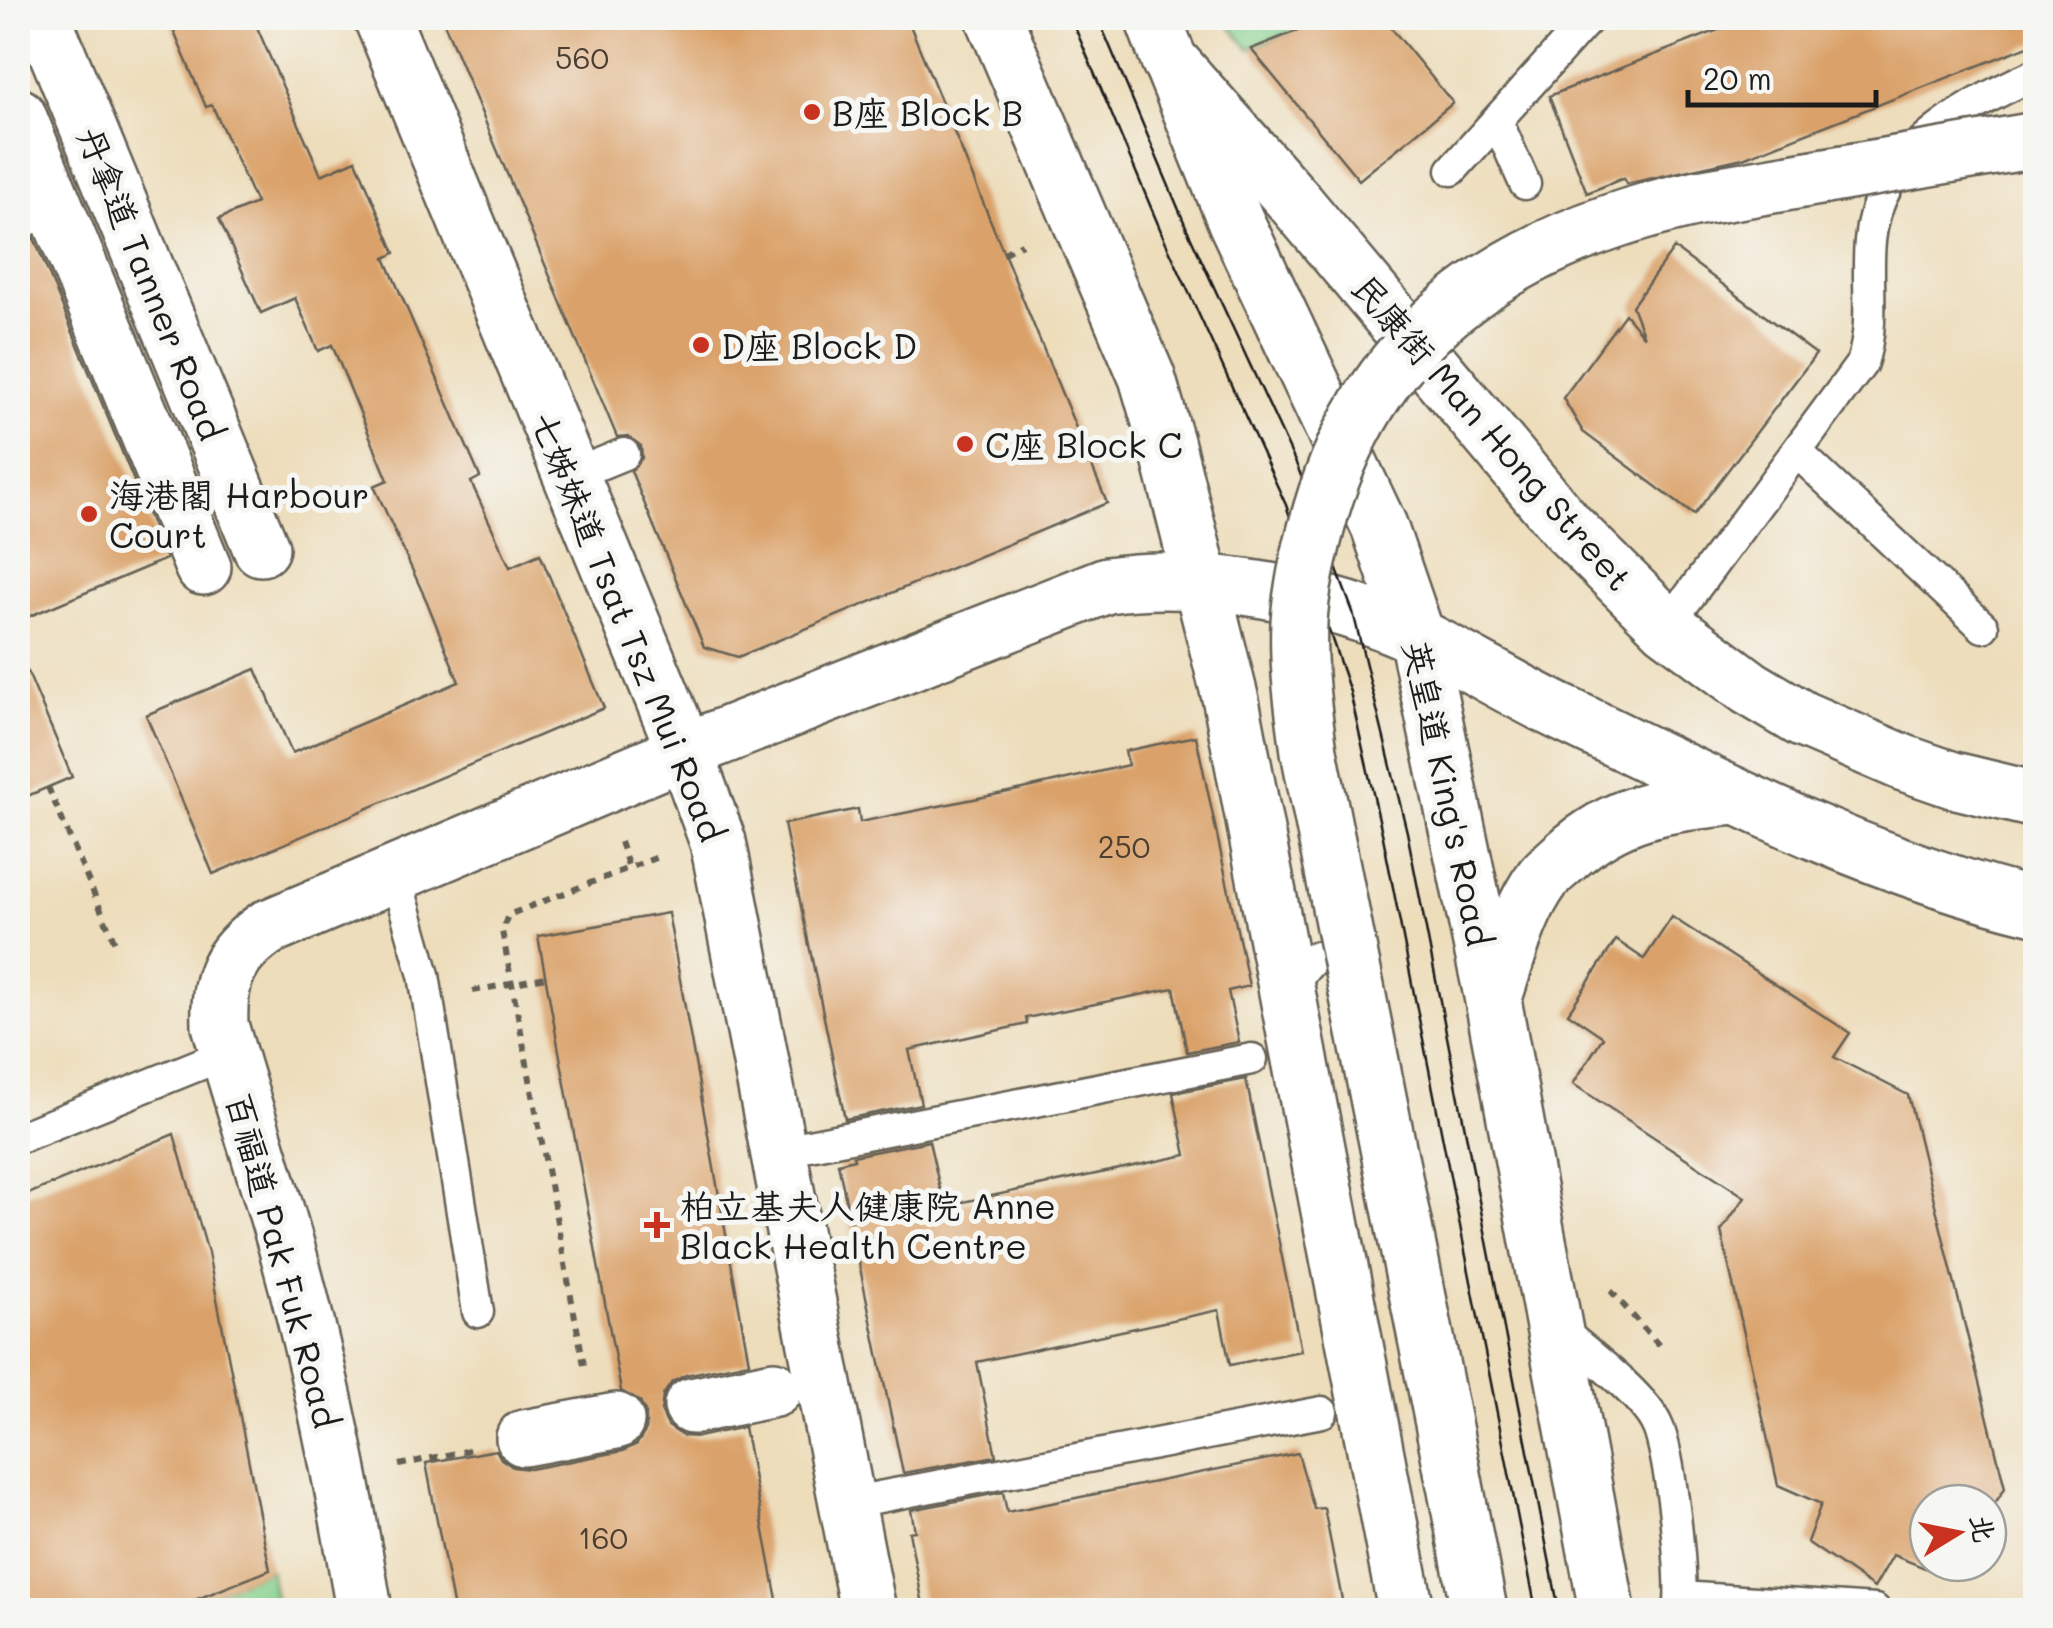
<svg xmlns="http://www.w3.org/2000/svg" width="2053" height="1628" font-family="Mali,'LXGW WenKai TC',sans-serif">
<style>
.green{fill:#86d08d;stroke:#517654;stroke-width:2.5}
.building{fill:#daa26a}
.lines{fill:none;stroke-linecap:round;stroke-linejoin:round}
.lane-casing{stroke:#656054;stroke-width:35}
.street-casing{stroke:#656054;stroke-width:60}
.secondary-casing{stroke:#656054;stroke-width:60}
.highway-casing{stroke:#656054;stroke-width:60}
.path{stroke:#656054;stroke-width:6;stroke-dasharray:8 8;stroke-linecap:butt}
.lane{stroke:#fff;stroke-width:30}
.street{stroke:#fff;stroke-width:55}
.secondary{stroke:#fff;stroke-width:55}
.highway{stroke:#fff;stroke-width:55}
.tram{stroke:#1c1c1c;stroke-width:2.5}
.highway-bridge-casing{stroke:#656054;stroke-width:60;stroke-linecap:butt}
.highway-bridge{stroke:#fff;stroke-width:55}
.poi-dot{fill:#c8321e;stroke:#f6f6f2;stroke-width:4}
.labels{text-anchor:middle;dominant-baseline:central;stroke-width:10;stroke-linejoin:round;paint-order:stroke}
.number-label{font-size:30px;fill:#4c3e30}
.poi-label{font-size:35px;fill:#1c1c1c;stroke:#f6f6f2;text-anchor:start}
.street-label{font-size:35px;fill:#1c1c1c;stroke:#f6f6f2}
</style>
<rect width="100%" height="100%" fill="#f6f6f2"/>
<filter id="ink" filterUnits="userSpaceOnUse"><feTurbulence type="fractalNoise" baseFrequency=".01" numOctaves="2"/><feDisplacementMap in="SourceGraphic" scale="20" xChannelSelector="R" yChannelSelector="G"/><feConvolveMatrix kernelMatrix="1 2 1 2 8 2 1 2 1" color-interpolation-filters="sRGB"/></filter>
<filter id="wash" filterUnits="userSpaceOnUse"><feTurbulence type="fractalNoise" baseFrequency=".0048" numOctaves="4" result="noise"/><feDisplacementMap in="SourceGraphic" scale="40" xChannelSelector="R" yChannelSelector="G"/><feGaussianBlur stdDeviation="2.25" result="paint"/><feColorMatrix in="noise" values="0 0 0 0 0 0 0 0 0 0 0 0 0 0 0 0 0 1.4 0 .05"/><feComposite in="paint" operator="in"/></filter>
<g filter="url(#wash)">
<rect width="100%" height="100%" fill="#edddbb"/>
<g class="green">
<polygon points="1223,18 1325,18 1249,49"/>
<polygon points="270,1570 277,1610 170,1610"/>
</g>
<g id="blocks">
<g class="building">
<polygon points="168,18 253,18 321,175 356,160 395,253 385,258 480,477 471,482 510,567 540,554 604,708 213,874 146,715 256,669 292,753 459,682 427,602 374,486 388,480 332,345 318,351 295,298 261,313 219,219 256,203 212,105 206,107"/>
<polygon points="442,18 907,18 1107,503 738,657 704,647 631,471 642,458 641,446 628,436 617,437"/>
<polygon points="1329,18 1383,18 1453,103 1359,180 1251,49"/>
<polygon points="1749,18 2036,18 2036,43 1743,158 1626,184 1624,178 1587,193 1549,96"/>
<polygon points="34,238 166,559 18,621 18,242"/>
<polygon points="1674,248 1816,354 1694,515 1583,432 1563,398 1625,314 1644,337 1632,306"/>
<polygon points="18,649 72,777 18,800"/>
<polygon points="1196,736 1249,986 1228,991 1239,1042 1187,1052 1174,988 1026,1018 1027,1024 909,1050 921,1104 845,1119 784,824 858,809 860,822 1023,789 1128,765 1125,751"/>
<polygon points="668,913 749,1362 686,1375 672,1382 663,1395 661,1411 668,1426 683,1436 698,1437 744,1427 779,1610 454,1610 426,1463 496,1450 501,1459 513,1467 530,1469 623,1451 637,1444 646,1430 646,1414 640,1402 621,1391 538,936"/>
<polygon points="1672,917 1850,1033 1834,1057 1908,1095 2005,1488 1988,1514 1988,1503 1928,1503 1928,1563 1956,1563 1947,1577 1893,1555 1874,1588 1807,1542 1821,1504 1778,1485 1721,1231 1745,1197 1573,1084 1603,1037 1568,1013 1616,940 1644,959"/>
<polygon points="1246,1079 1301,1351 1230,1365 1219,1310 977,1362 996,1456 903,1473 838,1163 854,1159 853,1156 929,1141 944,1206 1186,1155 1173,1093"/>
<polygon points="174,1134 208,1253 270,1570 170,1610 18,1610 18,1198"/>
<polygon points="1298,1453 1314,1509 1324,1508 1344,1610 924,1610 909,1532 915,1531 911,1510 1003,1492 1007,1512"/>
</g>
</g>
</g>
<g filter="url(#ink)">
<use href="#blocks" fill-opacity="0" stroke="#656054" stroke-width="2.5"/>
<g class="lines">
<defs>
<g id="lane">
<polyline points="1497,121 1525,184"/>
<polyline points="1452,170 1589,18"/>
<polyline points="18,224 56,209"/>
<polyline points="1797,452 1983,627"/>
<polyline points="570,476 624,454"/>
<path d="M1667 626 1862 363C1875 323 1866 282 1870 241 1877 155 1965 105 2036 74"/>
<polyline points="395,874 424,975 478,1312"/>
<polyline points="1288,987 1315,957"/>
<polyline points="18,1138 228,1053"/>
<polyline points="778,1151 1252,1059"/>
<path d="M1557 1327C1584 1351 1643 1394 1657 1425 1670 1452 1685 1581 1679 1610"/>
<polyline points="848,1503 1322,1412"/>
<polyline points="1681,1597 1875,1610"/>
</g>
<g id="street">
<polyline points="43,18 261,548"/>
<polyline points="1173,67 1236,222 1379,526 1417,637 1493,1000 1607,1610"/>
<polyline points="18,116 203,567"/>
<polyline points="685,751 718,842 868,1610"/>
<polyline points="692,1406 774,1389"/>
<polyline points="524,1438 616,1421"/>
</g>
<g id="secondary">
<polyline points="382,18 685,751"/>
<polyline points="994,18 1147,377 1166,442 1231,701 1406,1610"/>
<polyline points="1153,18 1169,60 1294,201 1568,528 1667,626 1750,688 1802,719 1904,763 1953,780 2036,800"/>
<path d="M1493 1000C1507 960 1517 913 1543 878 1548 871 1558 864 1565 857 1619 808 1667 804 1736 797"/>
<path d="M364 1610C344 1487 319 1365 286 1245 265 1171 241 1098 220 1025 218 978 228 955 267 928L685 751 1107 585C1202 571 1332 596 1418 637 1468 661 1515 691 1566 715 1718 788 1870 867 2036 907"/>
</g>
<polyline id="highway" points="1445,1433 1479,1610"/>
</defs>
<use href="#lane" class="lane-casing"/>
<use href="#street" class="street-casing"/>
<use href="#secondary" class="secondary-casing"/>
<use href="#highway" class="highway-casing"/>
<g class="path">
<polyline points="1004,253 1022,244"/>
<polyline points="48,787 116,945"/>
<polyline points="620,842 629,868 663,855"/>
<polyline points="473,991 546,977"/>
<polyline points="1611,1291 1663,1350"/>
<polyline points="584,1365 502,931 508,915 629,868"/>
<polyline points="399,1465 470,1450"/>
</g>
<use href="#lane" class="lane"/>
<use href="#street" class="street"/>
<use href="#secondary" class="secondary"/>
<use href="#highway" class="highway"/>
<g class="tram">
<polyline points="1071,18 1163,236 1286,505 1350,692 1383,837 1536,1610"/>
<polyline points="1098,18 1187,229 1298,468 1353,612 1407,832 1559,1610"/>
</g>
<defs>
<path id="highway-bridge" d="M1445 1433 1309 751C1303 708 1297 665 1299 622 1301 585 1311 546 1321 511 1376 323 1520 236 1703 197L2036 140"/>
</defs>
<use href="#highway-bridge" class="highway-bridge-casing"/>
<use href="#highway-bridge" class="highway-bridge"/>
</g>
</g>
<g class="poi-dot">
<circle cx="812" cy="112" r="10"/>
<circle cx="701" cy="345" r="10"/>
<circle cx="965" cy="444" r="10"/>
<circle cx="89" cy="514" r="10"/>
<path d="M652 1210h10v10h10v10h-10v10h-10v-10h-10v-10h10z"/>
</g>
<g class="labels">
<g class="number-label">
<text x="582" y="57">560</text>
<text x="1124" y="846">250</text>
<text x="603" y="1537">160</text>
</g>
<g class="poi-label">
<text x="832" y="112">B座 Block B</text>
<text x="721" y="345">D座 Block D</text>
<text x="985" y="444">C座 Block C</text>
<text x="109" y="494">海港閣 Harbour<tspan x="109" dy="40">Court</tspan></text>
<text x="680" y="1205">柏立基夫人健康院 Anne<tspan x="680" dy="40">Black Health Centre</tspan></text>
</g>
<g class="street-label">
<text transform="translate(152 283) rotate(68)">丹拿道 Tanner Road</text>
<text transform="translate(1493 432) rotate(49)">民康街 Man Hong Street</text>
<text transform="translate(629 626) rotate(68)">七姊妹道 Tsat Tsz Mui Road</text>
<text transform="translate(1449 793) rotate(78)">英皇道 King's Road</text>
<text transform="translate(284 1260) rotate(75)">百福道 Pak Fuk Road</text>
</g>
</g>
<rect width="2053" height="1628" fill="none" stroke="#f6f6f2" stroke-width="60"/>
<g transform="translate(1958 1533) rotate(80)"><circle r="48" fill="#f6f6f2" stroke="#9f9f9c" stroke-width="2.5"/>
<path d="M0-8L18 38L0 25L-18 38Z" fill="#c8321e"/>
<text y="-15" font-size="28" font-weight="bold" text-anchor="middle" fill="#1c1c1c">北</text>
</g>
<path d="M1688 90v15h188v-15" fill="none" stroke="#1c1c1c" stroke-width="5"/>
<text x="1703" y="90" font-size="30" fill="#1c1c1c" stroke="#f6f6f2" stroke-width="8" paint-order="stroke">20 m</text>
</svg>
